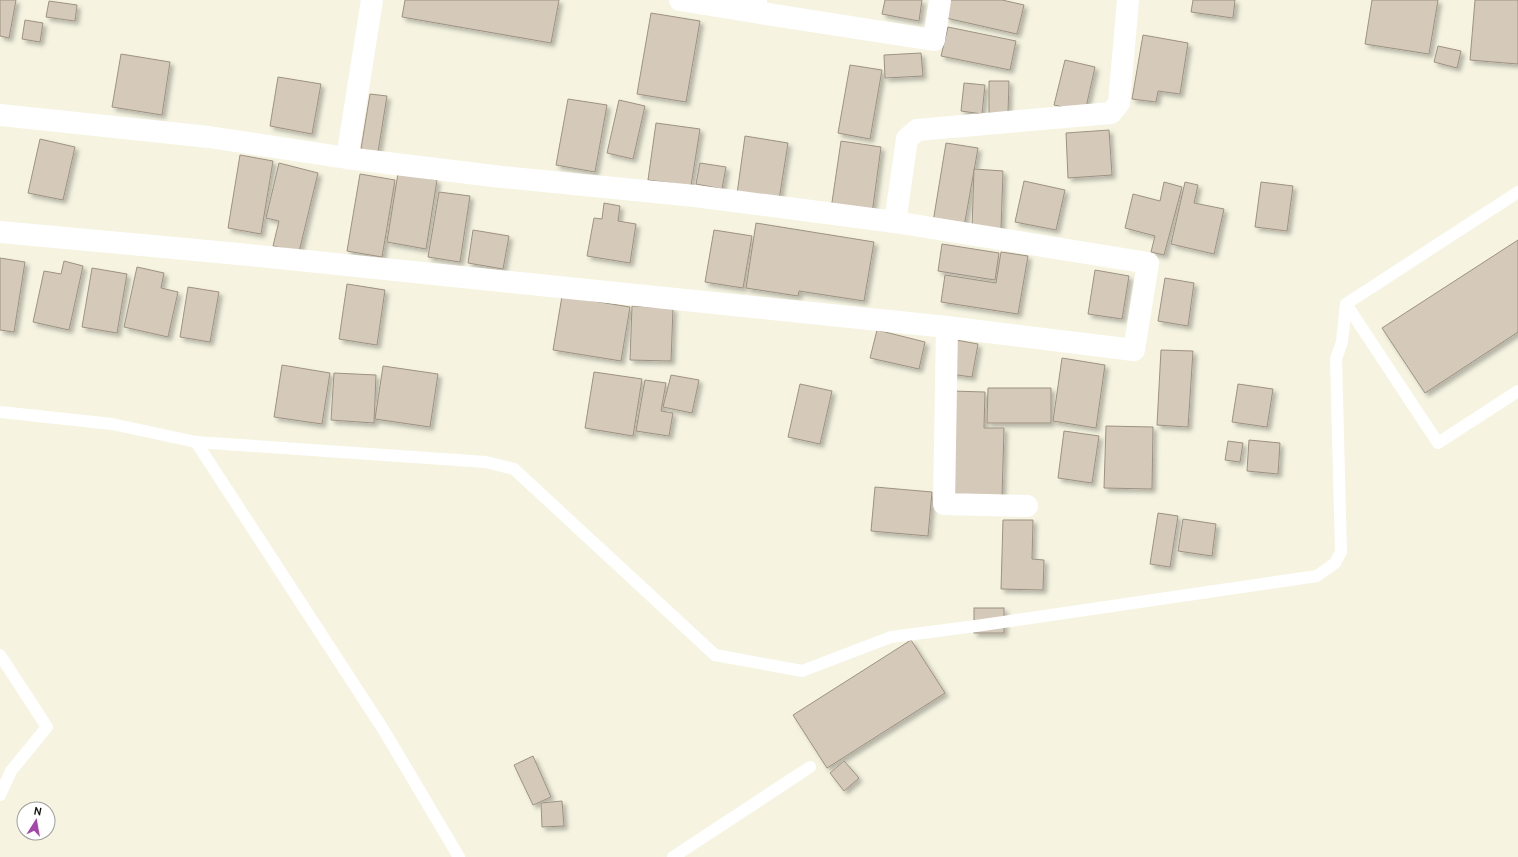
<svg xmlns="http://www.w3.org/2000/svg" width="1518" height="857" font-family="Cabin,sans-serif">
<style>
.building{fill:#d5c9b9;stroke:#9d9283;filter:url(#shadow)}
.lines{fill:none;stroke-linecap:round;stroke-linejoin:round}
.service{stroke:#fff;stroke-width:12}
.minor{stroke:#fff;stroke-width:22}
</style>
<defs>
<filter id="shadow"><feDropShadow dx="3.5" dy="3.5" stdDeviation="2" flood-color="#0004"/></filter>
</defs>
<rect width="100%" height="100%" fill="#f6f4e1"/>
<g class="building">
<polygon points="0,0 16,0 9,38 0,36"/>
<polygon points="405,0 559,0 551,43 402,17"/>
<polygon points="885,0 922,0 919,21 882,14"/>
<polygon points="950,0 1002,0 1024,5 1017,34 946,18"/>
<polygon points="1193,0 1235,0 1233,18 1191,12"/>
<polygon points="1372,0 1438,0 1429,54 1365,44"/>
<polygon points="1475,0 1518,0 1518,64 1470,60"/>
<polygon points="49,1 77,5 75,21 46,17"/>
<polygon points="651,13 700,21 686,102 637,94"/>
<polygon points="25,20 43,23 40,42 22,39"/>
<polygon points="948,27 1016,41 1010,70 941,56"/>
<polygon points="1143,35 1188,43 1180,94 1158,91 1156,102 1132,99"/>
<polygon points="1438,46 1461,51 1457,68 1434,62"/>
<polygon points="921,53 923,76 885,78 884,55"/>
<polygon points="121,54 170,62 162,115 112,107"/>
<polygon points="1065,60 1095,67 1085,112 1054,105"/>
<polygon points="850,65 882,70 870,139 838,133"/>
<polygon points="278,77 321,84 312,134 270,126"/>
<polygon points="989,81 1009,81 1008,113 989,113"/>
<polygon points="964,83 985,85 982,114 961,111"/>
<polygon points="370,94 387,96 378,152 361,149"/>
<polygon points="568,99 607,105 595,172 556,165"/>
<polygon points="619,100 645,106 633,159 607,153"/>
<polygon points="656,123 700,129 691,186 648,180"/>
<polygon points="1109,130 1112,175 1068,178 1066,133"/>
<polygon points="745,136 788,143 779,200 737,194"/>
<polygon points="40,139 75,147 63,200 28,193"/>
<polygon points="841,141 881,147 872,214 831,209"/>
<polygon points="946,143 978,148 964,227 933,222"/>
<polygon points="240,155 273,161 261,234 228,228"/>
<polygon points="279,163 318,173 299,252 273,246 279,221 266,218"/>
<polygon points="700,163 726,167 722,189 696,184"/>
<polygon points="974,169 1003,171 1001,229 972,228"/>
<polygon points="398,173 437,180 426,249 387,242"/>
<polygon points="360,174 395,180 382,257 347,251"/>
<polygon points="1024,181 1065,190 1056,230 1015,222"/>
<polygon points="1164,182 1182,187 1164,255 1151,252 1155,236 1125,228 1133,194 1160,201"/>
<polygon points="1185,182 1198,185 1194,203 1224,209 1214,254 1171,244"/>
<polygon points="1261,182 1293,186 1287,231 1255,227"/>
<polygon points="439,192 470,196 460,262 428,257"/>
<polygon points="604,203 620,206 618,221 636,224 630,263 587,256 594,218 602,219"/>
<polygon points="756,223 874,242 864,301 799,291 798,296 746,288"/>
<polygon points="473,230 509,236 503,269 468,263"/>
<polygon points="714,230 752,236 743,288 705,282"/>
<polygon points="1518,240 1518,332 1425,393 1382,328"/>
<polygon points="942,244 999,253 995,280 938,271"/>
<polygon points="1001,252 1028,256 1018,314 941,302 945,275 996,283"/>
<polygon points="0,258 25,262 14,332 0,330"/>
<polygon points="64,261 83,266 69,330 33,322 44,271 61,274"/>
<polygon points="137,267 164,273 161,288 178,292 168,337 124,327"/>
<polygon points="92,268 127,274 117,333 82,327"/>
<polygon points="1095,270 1129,276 1122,319 1088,314"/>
<polygon points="1165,278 1194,283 1188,326 1158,321"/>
<polygon points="347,284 385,290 377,345 339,339"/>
<polygon points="188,287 219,292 210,342 180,337"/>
<polygon points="562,296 630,307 621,361 553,350"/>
<polygon points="632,306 673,308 671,361 630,360"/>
<polygon points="877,330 925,342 919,369 870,358"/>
<polygon points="956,340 978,344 972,377 950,374"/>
<polygon points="1161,350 1193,351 1188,427 1157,425"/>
<polygon points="1062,358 1105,365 1096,428 1053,421"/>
<polygon points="282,365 330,373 322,424 274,417"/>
<polygon points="383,366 438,374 430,427 375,419"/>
<polygon points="594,372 642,379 633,436 585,428"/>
<polygon points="334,373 376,375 374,423 331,420"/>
<polygon points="671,375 699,380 692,413 663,407"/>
<polygon points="645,380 666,383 661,411 673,413 669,436 636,431"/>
<polygon points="800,384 832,391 820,444 788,437"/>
<polygon points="1238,384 1273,389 1267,427 1232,422"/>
<polygon points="988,388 1051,388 1051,423 987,423"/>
<polygon points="952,391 985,392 984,428 1004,428 1002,497 949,496"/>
<polygon points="1106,426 1153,427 1152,489 1104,488"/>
<polygon points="1064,431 1099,436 1092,483 1058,478"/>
<polygon points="1249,440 1280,443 1278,474 1247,471"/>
<polygon points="1228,441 1243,443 1240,462 1225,460"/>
<polygon points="875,487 932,492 928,536 871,531"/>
<polygon points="1158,513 1178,516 1170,567 1150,564"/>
<polygon points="1183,519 1216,524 1212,556 1178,551"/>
<polygon points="1003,520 1033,520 1032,559 1044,560 1043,590 1001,589"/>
<rect x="974" y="608" width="30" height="25"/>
<polygon points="911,640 945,693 827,768 793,715"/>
<polygon points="533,756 551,797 533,805 514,765"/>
<polygon points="844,761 859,778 844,791 830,773"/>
<polygon points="562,801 564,826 542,827 541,803"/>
</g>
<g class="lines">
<g class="service">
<polyline points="1518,192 1346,304 1438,443 1518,391"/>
<polyline points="0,412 112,424 196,442 383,729 459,857"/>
<polyline points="196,442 486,462 514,469 715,655 802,671 891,637 976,626 1317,576 1335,563 1341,552 1336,359 1342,342 1346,304"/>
<polyline points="0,655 47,727 11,771 0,795"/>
<polyline points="673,857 810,767"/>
</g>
<g class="minor">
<polyline points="680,0 754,12 756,0"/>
<polyline points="754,12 934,40 940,0"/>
<polyline points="0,115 209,137 347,158 493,176 695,196 895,222 1148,263 1134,350 947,327 239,254 0,232"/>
<polyline points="347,158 372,0"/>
<polyline points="895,222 907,139 917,130 1111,113 1119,103 1128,0"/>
<polyline points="947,327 944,504 1027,506"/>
</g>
</g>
<g transform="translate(36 821) rotate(11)"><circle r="19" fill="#ffffff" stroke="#a0a09d"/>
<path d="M0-3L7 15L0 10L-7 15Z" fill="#a645ac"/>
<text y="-6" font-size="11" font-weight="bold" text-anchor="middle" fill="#12110b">N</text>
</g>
</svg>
